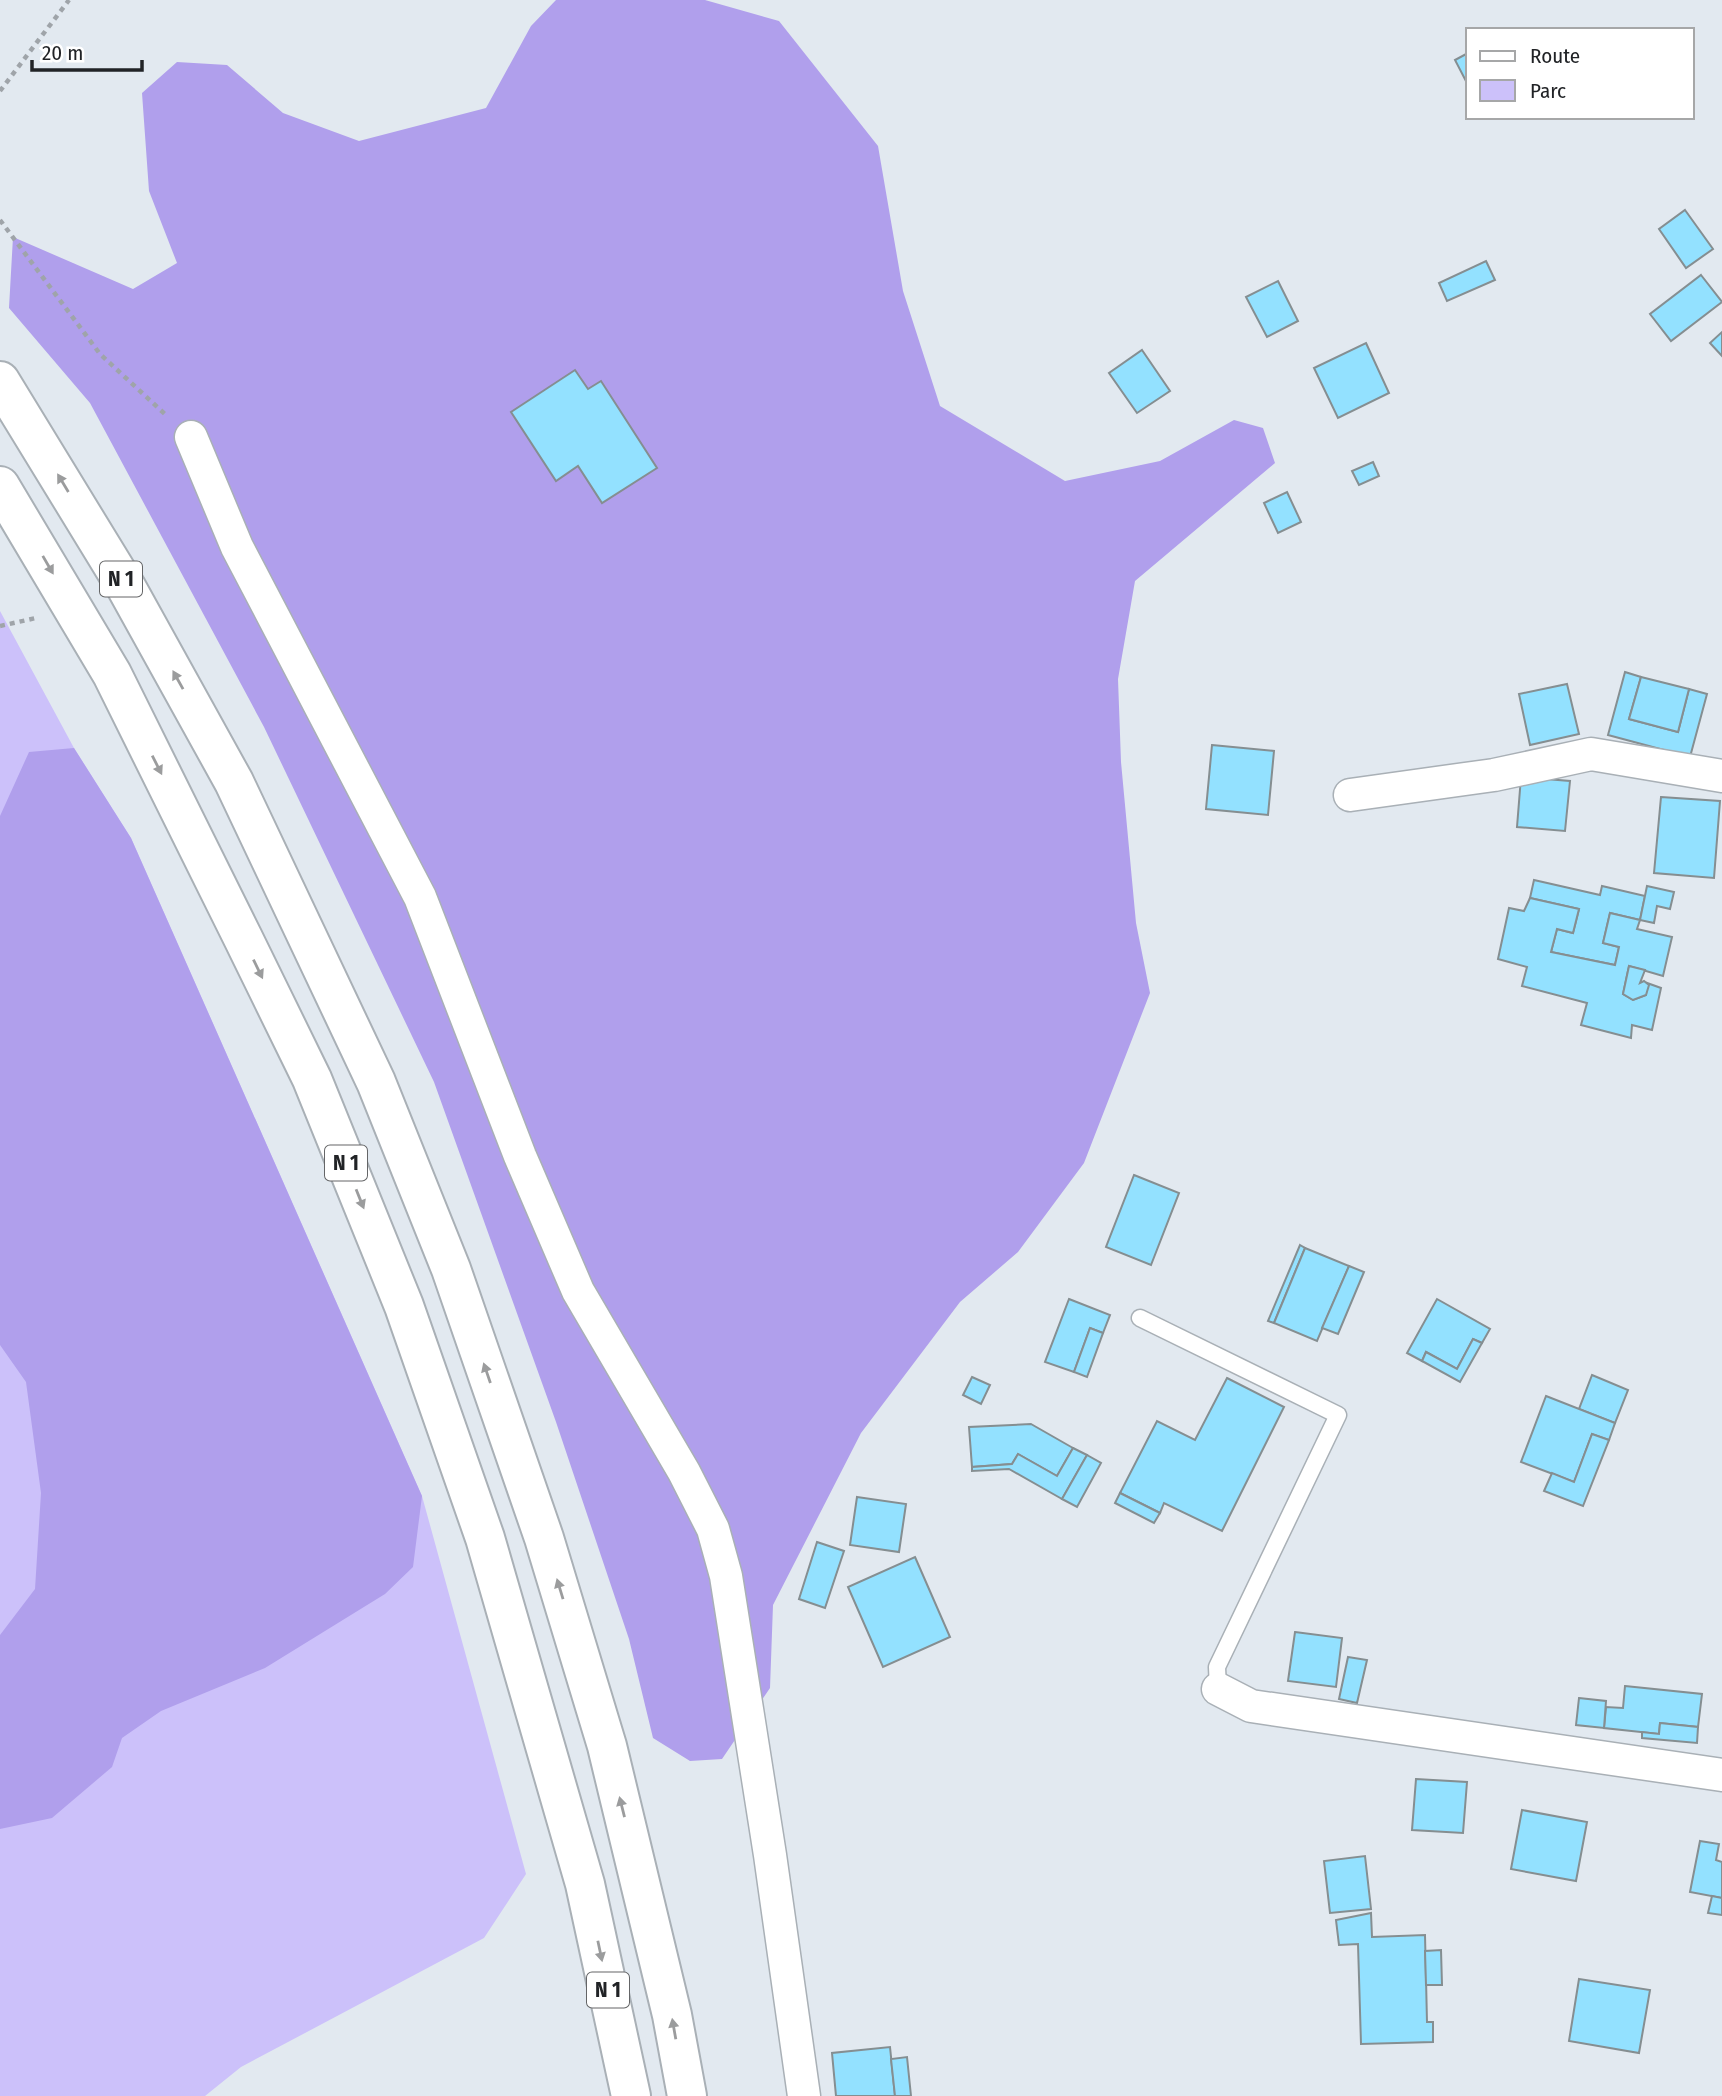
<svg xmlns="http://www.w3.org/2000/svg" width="1722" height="2096" font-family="'Fira Sans Condensed',sans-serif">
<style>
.green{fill:#ccc1fa}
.forest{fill:#b09fec}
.building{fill:#93e1ff;stroke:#858e91;stroke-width:2}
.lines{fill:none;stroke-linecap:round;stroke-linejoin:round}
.lane-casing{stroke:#a9b0b6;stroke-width:19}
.street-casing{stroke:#a9b0b6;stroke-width:35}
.highway-casing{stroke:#a9b0b6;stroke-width:42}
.path{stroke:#9fa4a9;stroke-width:4.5;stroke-dasharray:5 5;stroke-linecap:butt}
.lane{stroke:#fff;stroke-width:16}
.street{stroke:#fff;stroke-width:32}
.highway{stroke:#fff;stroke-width:38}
.oneway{fill:#9b9c9d}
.labels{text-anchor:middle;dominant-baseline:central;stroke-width:5;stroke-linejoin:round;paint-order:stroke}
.shield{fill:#fff;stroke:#646567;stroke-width:2}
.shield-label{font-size:21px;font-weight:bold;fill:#212326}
</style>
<rect width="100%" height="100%" fill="#e2e9f0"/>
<polygon class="green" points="0,611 74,748 131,838 422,1496 526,1874 484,1938 241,2067 205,2096 0,2096"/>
<g class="forest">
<polygon points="556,0 705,0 779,21 878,146 903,291 940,406 1065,481 1160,461 1234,420 1263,428 1275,463 1135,581 1118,679 1121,762 1136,923 1150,993 1084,1163 1018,1252 960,1302 861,1433 773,1605 770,1688 722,1759 690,1761 653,1738 629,1639 556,1422 434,1082 264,727 90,403 9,308 13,237 133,289 177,263 149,191 142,93 177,62 227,65 283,113 359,141 486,108 531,26"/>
<polygon points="74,748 131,838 422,1496 413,1567 385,1594 265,1668 161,1711 122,1738 112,1767 52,1818 0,1829 0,1635 35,1589 41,1493 26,1382 0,1345 0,816 29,752"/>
</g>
<g class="building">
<polygon points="1468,53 1468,85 1455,60"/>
<polygon points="1685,210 1713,249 1686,268 1659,229"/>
<polygon points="1486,261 1495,280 1447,301 1439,283"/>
<polygon points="1701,275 1722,302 1671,341 1650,314"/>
<polygon points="1278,281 1298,321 1267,337 1246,297"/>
<polygon points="1722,332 1722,356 1710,343"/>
<polygon points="1366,343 1389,393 1338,418 1314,368"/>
<polygon points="1142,350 1170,391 1137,413 1109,373"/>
<polygon points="575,370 588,389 601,381 657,468 602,503 578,466 556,481 511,412"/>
<polygon points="1373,462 1379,476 1359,485 1352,471"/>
<polygon points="1287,492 1301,522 1278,533 1264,503"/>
<polygon points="1625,672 1641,677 1629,719 1678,732 1689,689 1707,694 1690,757 1608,735"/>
<polygon points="1641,677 1689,689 1678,732 1629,719"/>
<polygon points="1567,684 1579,734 1530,745 1519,694"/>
<polygon points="1212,745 1274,751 1268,815 1206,809"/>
<polygon points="1521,777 1570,781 1565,831 1517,827"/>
<polygon points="1661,797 1720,801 1714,878 1654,873"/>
<polygon points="1534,880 1600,895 1602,886 1645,896 1640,920 1610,913 1603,943 1619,947 1615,965 1551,952 1557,929 1573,933 1579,909 1530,898"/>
<polygon points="1647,886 1674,892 1670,909 1657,906 1654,923 1640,920"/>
<polygon points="1530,898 1579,909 1573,933 1557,929 1551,952 1615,965 1619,947 1603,943 1610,913 1640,920 1637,929 1672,937 1663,976 1629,966 1623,994 1633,1000 1646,995 1647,983 1661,988 1652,1030 1632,1025 1631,1038 1581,1025 1587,1003 1522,986 1527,967 1498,959 1509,908 1524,911"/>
<polygon points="1629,966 1645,970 1640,983 1644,981 1649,985 1646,995 1633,1000 1623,994"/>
<polygon points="1134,1175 1179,1193 1151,1265 1106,1247"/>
<polygon points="1300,1245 1305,1248 1274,1323 1268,1321"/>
<polygon points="1305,1248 1349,1266 1317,1341 1274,1323"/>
<polygon points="1349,1266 1364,1272 1338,1334 1322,1328"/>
<polygon points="1069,1299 1110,1315 1103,1333 1090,1328 1074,1372 1045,1362"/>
<polygon points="1437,1299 1490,1329 1482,1343 1473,1339 1457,1369 1426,1352 1422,1361 1407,1353"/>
<polygon points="1090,1328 1103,1333 1087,1377 1074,1372"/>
<polygon points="1473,1339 1482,1343 1460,1382 1422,1361 1426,1352 1457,1369"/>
<polygon points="1592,1375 1628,1390 1615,1423 1579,1409"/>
<polygon points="972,1377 990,1385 981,1404 963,1395"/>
<polygon points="1227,1378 1284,1407 1222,1531 1164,1503 1160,1513 1120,1493 1157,1421 1195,1440"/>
<polygon points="1546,1396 1615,1423 1609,1440 1592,1434 1574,1482 1521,1462"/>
<polygon points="1031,1424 1073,1448 1057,1476 1018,1454 1012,1464 972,1467 969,1427"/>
<polygon points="1592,1434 1609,1440 1583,1506 1544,1491 1552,1473 1574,1482"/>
<polygon points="1073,1448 1087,1455 1062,1499 1009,1469 972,1471 972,1467 1012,1464 1018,1454 1057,1476"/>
<polygon points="1087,1455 1101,1463 1077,1507 1062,1499"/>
<polygon points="1120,1493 1160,1513 1154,1523 1115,1503"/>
<polygon points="857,1497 906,1504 899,1552 850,1545"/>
<polygon points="817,1542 844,1551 825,1608 799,1599"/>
<polygon points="915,1557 950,1637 883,1667 848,1587"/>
<polygon points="1295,1632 1342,1638 1336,1687 1288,1681"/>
<polygon points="1348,1657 1367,1660 1357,1703 1339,1699"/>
<polygon points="1625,1686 1702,1694 1698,1727 1660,1723 1659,1734 1604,1728 1606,1707 1623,1708"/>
<polygon points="1579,1698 1606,1701 1604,1728 1576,1725"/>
<polygon points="1660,1723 1698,1727 1697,1743 1642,1738 1642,1732 1659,1734"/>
<polygon points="1416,1779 1467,1782 1463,1833 1412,1830"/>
<polygon points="1522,1810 1587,1822 1576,1881 1511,1869"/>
<polygon points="1700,1841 1719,1844 1716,1860 1722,1862 1722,1898 1690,1892"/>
<polygon points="1365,1856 1371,1909 1330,1913 1324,1861"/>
<polygon points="1712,1896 1722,1898 1722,1915 1708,1913"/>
<polygon points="1371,1913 1372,1937 1425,1935 1427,2022 1433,2022 1433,2042 1361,2044 1358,1944 1339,1945 1336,1920"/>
<polygon points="1441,1950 1442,1985 1426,1985 1425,1951"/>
<polygon points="1579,1979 1650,1990 1639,2053 1569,2041"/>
<polygon points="890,2047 895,2096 836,2096 832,2053"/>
<polygon points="907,2057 911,2096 895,2096 891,2059"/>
</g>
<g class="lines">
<defs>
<polyline id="lane" points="1140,1318 1338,1415 1217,1667 1218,1689"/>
<g id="street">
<polyline points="191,437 237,547 420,897 520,1156 578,1291 684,1472 713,1529 726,1576 770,1855 804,2096"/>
<polyline points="1350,795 1494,775 1591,754 1722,776"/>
<polyline points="1218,1689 1251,1706 1722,1775"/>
</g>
<g id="highway">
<polyline points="0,381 126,587 234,782 376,1082 451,1269 544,1538 607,1746 672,2015 687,2096"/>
<polyline points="0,486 112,674 243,938 312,1079 404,1306 485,1538 585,1884 631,2096"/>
</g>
</defs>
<use href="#lane" class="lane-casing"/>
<use href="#street" class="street-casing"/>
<use href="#highway" class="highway-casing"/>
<g class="path">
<polyline points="0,91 69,0"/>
<polyline points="0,220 100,354 167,416"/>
<polyline points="0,626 36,618"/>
</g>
<use href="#lane" class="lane"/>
<use href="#street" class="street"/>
<use href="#highway" class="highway"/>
</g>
<defs><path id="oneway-solid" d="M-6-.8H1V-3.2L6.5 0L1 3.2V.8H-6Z" transform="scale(1.75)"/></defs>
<g class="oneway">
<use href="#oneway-solid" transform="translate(63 483) rotate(-121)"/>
<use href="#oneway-solid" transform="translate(48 565) rotate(60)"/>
<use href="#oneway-solid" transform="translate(178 680) rotate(-119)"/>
<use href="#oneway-solid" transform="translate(157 765) rotate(63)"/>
<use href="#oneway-solid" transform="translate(258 969) rotate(64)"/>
<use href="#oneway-solid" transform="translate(360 1199) rotate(68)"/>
<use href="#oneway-solid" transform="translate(487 1373) rotate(-109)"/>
<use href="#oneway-solid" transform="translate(560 1589) rotate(-107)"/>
<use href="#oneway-solid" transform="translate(622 1807) rotate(-104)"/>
<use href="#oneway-solid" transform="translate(600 1951) rotate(78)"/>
<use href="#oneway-solid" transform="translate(674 2029) rotate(-100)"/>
</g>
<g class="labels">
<g class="shield">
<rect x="100" y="561.5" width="42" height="35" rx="5"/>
<rect x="325" y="1145.5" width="42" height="35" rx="5"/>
<rect x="587" y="1972.5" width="42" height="35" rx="5"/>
</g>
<g class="shield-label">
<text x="121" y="579">N 1</text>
<text x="346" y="1163">N 1</text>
<text x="608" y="1990">N 1</text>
</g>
</g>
<rect x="1466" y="28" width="228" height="91" fill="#ffffff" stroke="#a6a7a8" stroke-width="2"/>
<rect x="1480" y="51" width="35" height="10" fill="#ffffff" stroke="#a6a7a8" stroke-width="2"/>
<text x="1530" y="63" font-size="21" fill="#212326">Route</text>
<rect x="1480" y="80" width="35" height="21" fill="#ccc1fa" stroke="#a6a7a8" stroke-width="2"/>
<text x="1530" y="98" font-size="21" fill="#212326">Parc</text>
<path d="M32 60v10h110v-10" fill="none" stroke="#212326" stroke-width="3.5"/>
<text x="42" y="60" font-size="21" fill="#212326" stroke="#ffffff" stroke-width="5" paint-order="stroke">20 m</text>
</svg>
